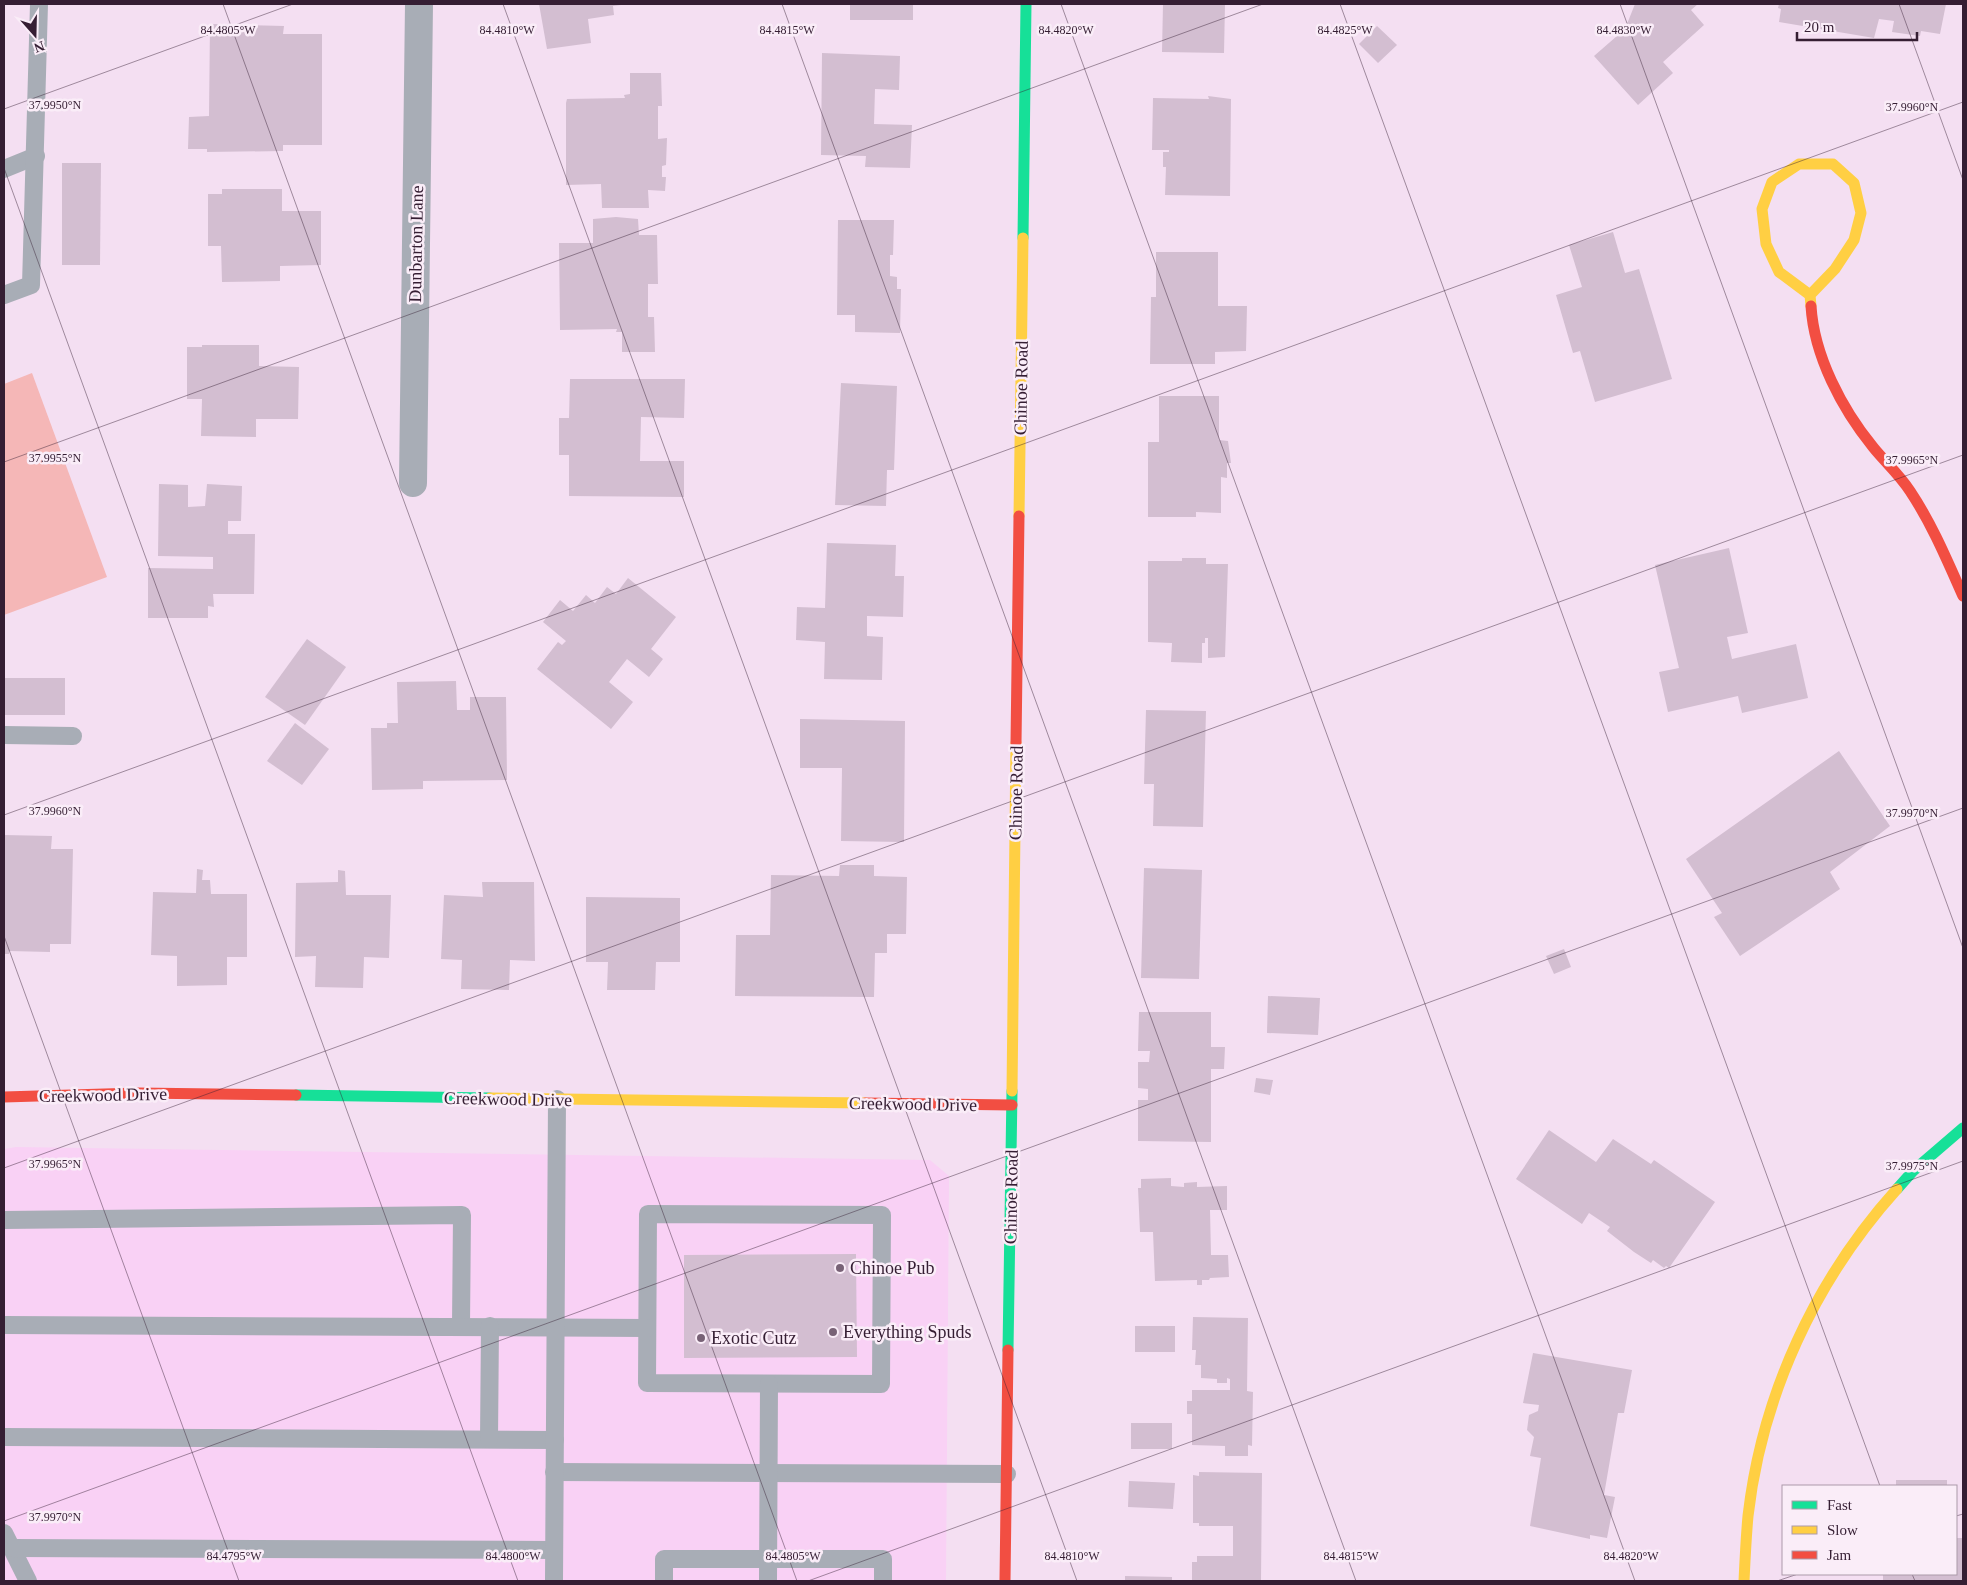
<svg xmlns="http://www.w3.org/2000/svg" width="1967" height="1585" font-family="'Times New Roman',serif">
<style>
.built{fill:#f9d1f5}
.green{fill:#f5b7b7}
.building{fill:#d3bed1}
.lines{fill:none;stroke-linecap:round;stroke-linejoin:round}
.lane{stroke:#a8adb6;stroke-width:18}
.street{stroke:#a8adb6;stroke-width:28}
.fast{stroke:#16e098;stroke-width:11}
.slow{stroke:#ffcf43;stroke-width:11}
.jam{stroke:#f24e42;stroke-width:11}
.ticks{fill:none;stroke:#351e33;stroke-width:1;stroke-opacity:0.45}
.poi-dot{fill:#786276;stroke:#faedf8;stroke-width:2}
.labels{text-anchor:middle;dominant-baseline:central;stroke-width:5;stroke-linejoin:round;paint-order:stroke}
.street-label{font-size:18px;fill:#351e33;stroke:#faedf8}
.poi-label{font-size:18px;fill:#351e33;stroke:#faedf8;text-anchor:start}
.ticks-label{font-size:12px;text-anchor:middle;fill:#351e33;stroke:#faedf8;stroke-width:5;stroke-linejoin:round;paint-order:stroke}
</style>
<rect width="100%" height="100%" fill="#f4dff2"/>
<polygon class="built" points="16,1147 930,1160 949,1176 946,1581 4,1581 4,1149"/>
<polygon class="green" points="32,373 107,577 4,615 4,384"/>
<g class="building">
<polygon points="539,4 621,4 621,5 613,6 614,15 588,19 591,43 547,49"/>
<rect x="850" y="4" width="63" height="16"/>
<polygon points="1163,4 1225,4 1224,53 1162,52"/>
<polygon points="1635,4 1698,4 1691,10 1704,25 1663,62 1673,73 1638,105 1594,56 1625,29"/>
<polygon points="1779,4 1946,4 1940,34 1921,31 1920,36 1892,32 1894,21 1879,19 1874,38 1779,22 1781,9 1778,8"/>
<polygon points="210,24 284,26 283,34 322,34 322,145 283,145 283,151 207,152 207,149 188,149 189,117 209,116"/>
<polygon points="1377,26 1397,45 1378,63 1359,44"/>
<polygon points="822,53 900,56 899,90 875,89 874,124 912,125 910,168 865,167 866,156 821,155"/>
<polygon points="630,73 661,73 662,106 658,106 658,139 667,138 666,165 662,166 662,177 666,177 665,191 648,190 649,208 602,208 601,184 566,185 566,103 567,99 625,98 624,95 630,94"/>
<polygon points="1208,96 1231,99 1230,196 1165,195 1166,167 1163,167 1163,152 1169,152 1169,150 1152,150 1153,98 1209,99"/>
<polygon points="62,163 101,163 100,265 62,265"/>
<polygon points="222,189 282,189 282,211 321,211 321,265 280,266 280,281 222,282 221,246 208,246 208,194 222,194"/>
<polygon points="616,217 638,219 639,235 657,235 658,284 648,284 648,317 654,317 655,352 622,352 622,332 616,332 617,329 560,330 559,243 593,243 593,219"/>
<polygon points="838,220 894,220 893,255 890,255 890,276 897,277 897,289 901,289 900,333 855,332 855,315 837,315"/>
<polygon points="1613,232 1625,273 1639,269 1672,379 1595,402 1580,351 1573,353 1556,295 1582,287 1569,245"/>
<polygon points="1156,252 1218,252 1218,306 1247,306 1246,351 1215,352 1215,364 1150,364 1151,297 1156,297"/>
<polygon points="202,345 259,345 259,366 299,367 298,419 256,419 256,437 201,436 202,399 187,399 187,347 202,347"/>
<polygon points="570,379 685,379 684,418 641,417 640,461 684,461 684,497 569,496 569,455 559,455 559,418 569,418"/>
<polygon points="841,383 897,386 894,470 887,470 886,506 835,505"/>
<polygon points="1159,396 1219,396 1219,440 1228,441 1231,463 1227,463 1227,478 1221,477 1221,513 1196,512 1196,517 1148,517 1148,442 1159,442"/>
<polygon points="159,484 188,485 188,507 205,506 207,484 242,486 241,521 228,521 228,534 255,534 254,594 213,594 214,607 208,606 208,618 148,618 148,568 213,569 213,557 158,556"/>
<polygon points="827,543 896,545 895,576 904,576 903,617 867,616 867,636 883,637 882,680 824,679 825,642 796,640 797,607 825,608"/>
<polygon points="1729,548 1748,633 1727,637 1732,659 1796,644 1808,698 1742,713 1738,696 1668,712 1659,672 1679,668 1655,565"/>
<polygon points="1182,558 1206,558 1206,564 1228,564 1225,657 1208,658 1208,638 1205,638 1205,643 1202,643 1202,663 1171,662 1172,643 1148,642 1148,561 1182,561"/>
<polygon points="628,578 676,617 651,649 663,659 649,677 627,659 609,682 633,702 611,729 537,669 558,642 562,645 566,641 543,622 560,600 573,611 586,595 595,603 607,587 616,594"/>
<polygon points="307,639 346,667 305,725 265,697"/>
<rect x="4" y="678" width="61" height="37"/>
<polygon points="456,681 457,710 470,710 470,697 506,697 507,780 423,781 423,789 372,790 371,728 387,728 387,723 398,723 397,682"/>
<polygon points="1146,710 1206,711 1203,827 1153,826 1154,784 1144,784"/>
<polygon points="800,719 905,721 904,842 841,841 842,768 800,768"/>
<polygon points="295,723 329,749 302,785 267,761"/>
<polygon points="1839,751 1890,826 1830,872 1840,889 1740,956 1714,917 1722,913 1686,859"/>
<polygon points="4,835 52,836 51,849 73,849 71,944 50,944 50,952 9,951 9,954 4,954"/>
<polygon points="840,865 874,865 874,876 907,877 906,934 887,934 887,953 875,953 874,997 735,996 736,935 770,935 771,875 839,876"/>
<polygon points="1144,868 1202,870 1199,979 1141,978"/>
<polygon points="197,869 203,870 202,880 210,880 211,894 247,894 247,957 227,957 227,985 177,986 177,956 151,955 153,892 196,893"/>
<polygon points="338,870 345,871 346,895 391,895 389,958 364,957 363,988 315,987 316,956 295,957 296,883 338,882"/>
<polygon points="482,882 534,882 535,961 510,960 509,990 461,989 462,960 441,959 444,895 483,897"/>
<polygon points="586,897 680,898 680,962 656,962 655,990 607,990 608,962 586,962"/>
<polygon points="1564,949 1571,967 1554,974 1546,956"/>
<polygon points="1268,996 1320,998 1318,1035 1267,1033"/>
<polygon points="1139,1012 1211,1012 1211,1047 1225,1047 1224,1069 1211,1069 1211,1142 1138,1141 1138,1100 1148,1100 1148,1089 1138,1088 1138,1062 1149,1062 1150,1051 1138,1051"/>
<polygon points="1256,1078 1273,1080 1270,1095 1254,1092"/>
<polygon points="1549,1130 1596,1162 1613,1139 1651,1164 1654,1160 1715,1202 1669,1268 1666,1266 1664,1268 1653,1260 1651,1263 1634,1252 1607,1231 1610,1227 1589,1213 1582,1224 1516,1179"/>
<polygon points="1171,1178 1171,1186 1184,1187 1184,1183 1197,1182 1197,1187 1227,1186 1227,1210 1210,1210 1211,1255 1228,1255 1229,1277 1210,1278 1209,1280 1202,1280 1202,1285 1197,1285 1197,1280 1155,1281 1153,1232 1140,1232 1138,1188 1141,1188 1141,1179"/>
<polygon points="856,1254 857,1357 684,1358 684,1255"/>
<polygon points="1193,1317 1248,1318 1247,1391 1253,1392 1252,1446 1248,1445 1248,1456 1225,1456 1225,1446 1192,1445 1192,1414 1187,1414 1187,1401 1192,1401 1192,1390 1230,1390 1230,1379 1227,1378 1227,1383 1217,1383 1217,1379 1201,1378 1201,1365 1195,1365 1196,1350 1192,1350"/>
<rect x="1135" y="1326" width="40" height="26"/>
<polygon points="1533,1353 1632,1370 1624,1413 1618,1413 1604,1495 1615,1497 1607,1538 1590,1535 1590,1539 1530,1526 1541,1458 1530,1456 1534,1437 1527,1430 1529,1415 1538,1411 1539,1405 1523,1403"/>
<rect x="1131" y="1423" width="41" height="26"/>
<polygon points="1199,1472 1262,1473 1261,1581 1192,1581 1192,1562 1197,1562 1197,1556 1233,1556 1233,1526 1199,1526 1199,1523 1193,1523 1193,1475 1199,1476"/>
<rect x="1896" y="1480" width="51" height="6"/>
<polygon points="1129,1481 1175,1483 1173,1509 1128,1507"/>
<polygon points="1956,1538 1963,1538 1963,1581 1883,1581 1883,1574 1956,1574"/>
<polygon points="1125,1576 1172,1577 1172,1581 1125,1581"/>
</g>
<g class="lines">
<g class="lane">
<polyline points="4,169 36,156"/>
<polyline points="4,295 31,285 39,4"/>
<polyline points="4,735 73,736"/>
<polygon points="648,1214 882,1215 881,1384 647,1383"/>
<polyline points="4,1220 462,1215 461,1326"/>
<polyline points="4,1325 647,1328"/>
<polyline points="4,1437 555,1440"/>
<polyline points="489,1439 490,1326"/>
<polyline points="554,1472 1007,1474"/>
<polyline points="4,1533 28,1581"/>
<polyline points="12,1548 554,1550"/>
<polyline points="554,1581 557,1099"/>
<polyline points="664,1581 664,1559 883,1559 883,1581"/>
<polyline points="768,1581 769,1384"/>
</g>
<polyline class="street" points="413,483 419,4"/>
<g class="fast">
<polyline points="1023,238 1026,4"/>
<polyline points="296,1095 490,1098"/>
<polyline points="1897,1189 1913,1171 1963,1128"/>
<polyline points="1008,1350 1012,1091"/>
</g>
<g class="slow">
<polyline points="1810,295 1779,272 1766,244 1762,209 1772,182 1799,164 1833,164 1854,183 1861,213 1854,240 1835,269 1810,295 1811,306"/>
<polyline points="1019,516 1023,238"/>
<polyline points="1012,1091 1016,743"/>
<polyline points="490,1098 865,1103"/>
<path d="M1744 1581C1745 1560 1746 1538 1748 1516 1762 1395 1815 1280 1897 1189"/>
</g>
<g class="jam">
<path d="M1811 306C1814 356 1842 409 1873 447 1885 462 1899 474 1910 491 1932 524 1947 560 1963 596"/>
<polyline points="1016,743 1019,516"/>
<polyline points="4,1097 138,1093 296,1095"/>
<polyline points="865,1103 1012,1105"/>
<polyline points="1005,1581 1008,1350"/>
</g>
</g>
<path class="ticks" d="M223 4 797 1581M503 4 1077 1581M782 4 1356 1581M1061 4 1635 1581M1340 4 1880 1486M1620 4 1963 948M1899 4 1963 180M4 109 293 4M4 168 518 1581M4 462 1263 4M4 815 1963 102M4 936 239 1581M4 1168 1963 455M1956 1516 1963 1514M4 1521 1963 808M1912 1574 1915 1581M808 1581 1963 1161M1777 1581 1798 1574"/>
<g class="poi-dot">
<circle cx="840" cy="1268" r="5"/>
<circle cx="833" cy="1332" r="5"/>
<circle cx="701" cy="1338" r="5"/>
</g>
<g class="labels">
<g class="street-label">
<text transform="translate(416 244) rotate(-89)">Dunbarton Lane</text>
<text transform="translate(1021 388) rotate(-89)">Chinoe Road</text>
<text transform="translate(1016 793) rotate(-89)">Chinoe Road</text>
<text transform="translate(103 1095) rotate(-1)">Creekwood Drive</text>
<text transform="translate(508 1099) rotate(1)">Creekwood Drive</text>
<text transform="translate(913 1104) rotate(1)">Creekwood Drive</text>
<text transform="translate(1011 1197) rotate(-89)">Chinoe Road</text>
</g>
<g class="poi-label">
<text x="850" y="1268">Chinoe Pub</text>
<text x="843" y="1332">Everything Spuds</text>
<text x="711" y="1338">Exotic Cutz</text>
</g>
</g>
<g class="ticks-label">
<text x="228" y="34">84.4805°W</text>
<text x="507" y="34">84.4810°W</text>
<text x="787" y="34">84.4815°W</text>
<text x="1066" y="34">84.4820°W</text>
<text x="1345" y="34">84.4825°W</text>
<text x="1624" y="34">84.4830°W</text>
<text x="55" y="109">37.9950°N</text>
<text x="1912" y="111">37.9960°N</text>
<text x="55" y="462">37.9955°N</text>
<text x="1912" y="464">37.9965°N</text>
<text x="55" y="815">37.9960°N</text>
<text x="1912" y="817">37.9970°N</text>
<text x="55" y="1168">37.9965°N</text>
<text x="1912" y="1170">37.9975°N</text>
<text x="55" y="1521">37.9970°N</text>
<text x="234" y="1560">84.4795°W</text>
<text x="513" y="1560">84.4800°W</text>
<text x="793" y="1560">84.4805°W</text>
<text x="1072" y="1560">84.4810°W</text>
<text x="1351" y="1560">84.4815°W</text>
<text x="1631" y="1560">84.4820°W</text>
</g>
<rect width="1967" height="1585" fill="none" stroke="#351e33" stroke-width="10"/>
<rect x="1782" y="1485" width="175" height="90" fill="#faedf8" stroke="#ab9aa9"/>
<rect x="1792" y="1501" width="25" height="8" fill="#16e098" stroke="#ab9aa9"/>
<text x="1827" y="1510" font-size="15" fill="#351e33">Fast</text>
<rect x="1792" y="1526" width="25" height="8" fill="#ffcf43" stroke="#ab9aa9"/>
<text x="1827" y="1535" font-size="15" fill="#351e33">Slow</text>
<rect x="1792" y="1551" width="25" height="8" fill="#f24e42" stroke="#ab9aa9"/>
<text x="1827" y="1560" font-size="15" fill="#351e33">Jam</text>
<g transform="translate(35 35) rotate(160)" stroke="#faedf8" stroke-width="4" paint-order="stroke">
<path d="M0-4L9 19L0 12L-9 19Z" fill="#351e33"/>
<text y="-8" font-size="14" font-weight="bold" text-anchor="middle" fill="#351e33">N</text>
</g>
<path d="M1797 32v8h120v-8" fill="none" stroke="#351e33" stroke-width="2.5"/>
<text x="1804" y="32" font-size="15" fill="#351e33" stroke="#faedf8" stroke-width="4" paint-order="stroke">20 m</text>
</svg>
